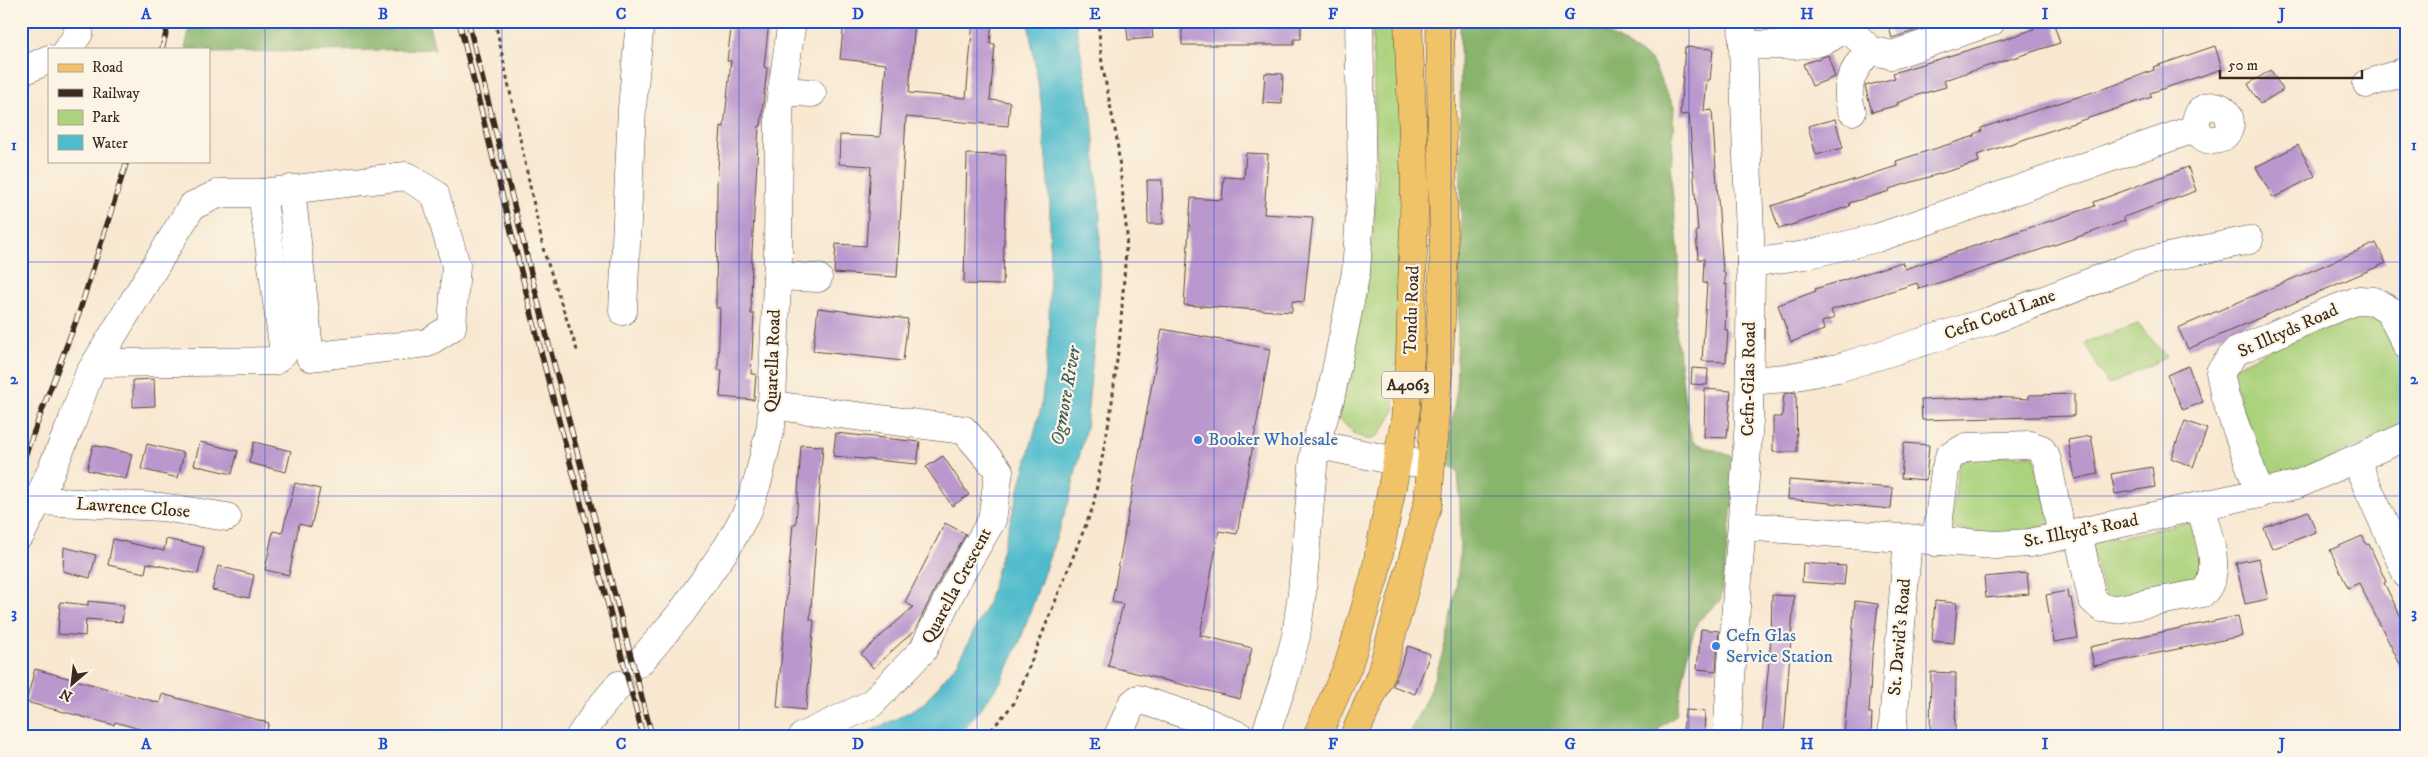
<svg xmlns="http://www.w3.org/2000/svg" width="2428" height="757" font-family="'IM FELL DW Pica',serif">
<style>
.green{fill:#abd27d;stroke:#737e4e}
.forest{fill:#88b46c;stroke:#626f45}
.water{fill:#50bbcc;stroke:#467275}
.building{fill:#ba97cc}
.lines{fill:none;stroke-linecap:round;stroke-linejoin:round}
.minor-casing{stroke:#574639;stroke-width:29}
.major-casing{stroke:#574639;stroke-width:29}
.path{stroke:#574639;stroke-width:3;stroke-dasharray:4 4;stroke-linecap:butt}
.minor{stroke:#fff;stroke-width:28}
.major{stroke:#f0c369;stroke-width:28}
.rail-casing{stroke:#3b2a1e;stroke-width:5.5}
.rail{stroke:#fcf5e5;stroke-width:4;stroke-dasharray:11;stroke-linecap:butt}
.grid{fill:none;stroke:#1d4ed8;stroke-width:1;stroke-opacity:0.55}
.shop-dot{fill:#3f7fe0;stroke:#fcf5e5;stroke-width:2}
.labels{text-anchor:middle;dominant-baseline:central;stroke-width:4.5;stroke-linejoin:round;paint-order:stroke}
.shield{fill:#fcf5e5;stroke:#75675a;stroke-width:1}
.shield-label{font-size:16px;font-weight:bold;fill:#3b2a1e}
.street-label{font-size:18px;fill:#3b2a1e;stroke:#fcf5e5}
.shop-label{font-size:18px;fill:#366cbe;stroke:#fcf5e5;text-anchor:start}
.water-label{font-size:19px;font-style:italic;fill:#425d5b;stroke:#fcf5e5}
.neatline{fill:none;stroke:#1d4ed8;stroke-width:2}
.grid-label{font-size:16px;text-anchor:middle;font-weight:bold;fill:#1d4ed8}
</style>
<rect width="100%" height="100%" fill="#fcf5e5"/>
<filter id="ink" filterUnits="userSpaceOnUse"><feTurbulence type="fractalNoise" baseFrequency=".02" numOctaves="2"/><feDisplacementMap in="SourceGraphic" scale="10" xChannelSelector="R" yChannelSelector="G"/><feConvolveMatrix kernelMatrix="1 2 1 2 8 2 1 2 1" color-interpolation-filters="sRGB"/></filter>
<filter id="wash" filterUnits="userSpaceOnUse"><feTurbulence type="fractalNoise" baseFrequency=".0096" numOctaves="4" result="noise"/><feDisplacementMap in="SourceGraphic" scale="20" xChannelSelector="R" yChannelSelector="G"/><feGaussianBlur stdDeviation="1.12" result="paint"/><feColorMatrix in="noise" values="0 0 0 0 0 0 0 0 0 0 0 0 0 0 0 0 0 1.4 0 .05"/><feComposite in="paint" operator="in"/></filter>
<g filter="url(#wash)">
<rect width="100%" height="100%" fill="#f8e8d1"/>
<g class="green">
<polygon points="1372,21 1398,21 1402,184 1402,255 1394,412 1380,434 1370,440 1356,435 1338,418 1371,253 1377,185"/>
<polygon points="2354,308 2387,321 2407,368 2407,425 2273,482 2265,479 2230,369"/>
<polygon points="2138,324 2167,357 2108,385 2085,343"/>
<polygon points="2034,455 2052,524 2012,534 1951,529 1959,458"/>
<polygon points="2195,521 2204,580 2106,600 2090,543"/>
</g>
<g class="forest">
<polygon points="191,21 428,21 435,49 209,53 209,49 185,49"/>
<path d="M1460 21H1592L1599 28 1651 60 1674 107 1671 178 1679 255 1676 332 1688 424 1693 442 1734 457 1736 473 1721 600 1698 621 1691 640 1676 716 1660 727 1657 736H1407C1454 656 1466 563 1458 472L1445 464 1456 395 1461 225Z"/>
</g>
<polygon class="water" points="1028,21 1075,21 1092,115 1100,213 1100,285 1086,427 1069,501 1020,641 1001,682 963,731 958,736 859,736 896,719 924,703 959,661 988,603 1041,408 1049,334 1050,205 1041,102"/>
<g id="blocks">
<g class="building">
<polygon points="732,21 769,21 764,67 767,68 761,126 759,126 752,251 751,314 754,314 751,374 756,374 754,400 720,397 722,370 718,370 720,308 716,308 717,184 721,126 724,127 731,61 727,61"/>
<polygon points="844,21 915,21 909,93 966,98 973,21 992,21 990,44 995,44 990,100 1010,102 1008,126 906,117 897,277 834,273 836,244 866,246 871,166 839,164 840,135 880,137 886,64 840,59"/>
<polygon points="1126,21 1151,21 1153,38 1128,40"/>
<polygon points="1182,21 1301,21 1301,39 1294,39 1294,45 1182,45"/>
<polygon points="1887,21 1938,21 1939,23 1892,38"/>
<polygon points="2047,21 2053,21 2060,43 1944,80 1946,87 1921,94 1897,103 1898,105 1872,112 1865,86 1895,78 1893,73 2005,39 2034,29 2033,25"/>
<polygon points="2215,46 2222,69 2150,93 2152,97 1977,155 1979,162 1889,189 1890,191 1849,203 1850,206 1779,229 1771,206 1897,166 1896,161 1975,136 1975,134 1982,131 1981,128 2112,86 2154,70 2153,67"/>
<polygon points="1685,47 1713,49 1710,80 1707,80 1704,111 1712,110 1723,272 1725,272 1725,285 1727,284 1725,330 1728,330 1726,362 1702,361 1707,283 1703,283 1704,259 1698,259 1696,231 1698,231 1689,114 1680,115"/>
<polygon points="1828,55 1835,77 1812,86 1803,64"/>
<polygon points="2271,70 2283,90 2260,104 2248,84"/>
<polygon points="1265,73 1283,74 1282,104 1263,103"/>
<polygon points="1835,119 1843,148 1816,155 1808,126"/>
<polygon points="2298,145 2315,176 2273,198 2256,167"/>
<polygon points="1246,153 1268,154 1264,214 1313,217 1304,302 1292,301 1292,312 1184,305 1191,198 1222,200 1224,177 1244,178"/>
<polygon points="967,154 1006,155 1003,285 964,284"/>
<polygon points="2188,167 2196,191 2124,217 2125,221 1995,265 1919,289 1917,283 1831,310 1834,318 1822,322 1824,330 1791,342 1778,305 1816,291 1815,289 1902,262 1905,269 2095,206 2094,202"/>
<polygon points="1147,180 1162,180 1163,224 1148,224"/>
<polygon points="2376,243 2386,263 2188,349 2178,328"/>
<polygon points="818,308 908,319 903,361 813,351"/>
<polygon points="1162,329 1270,349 1237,534 1219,531 1200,635 1252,648 1240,699 1108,666 1123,604 1112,602"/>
<polygon points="2188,366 2203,402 2183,410 2167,375"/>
<polygon points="1692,368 1708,369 1707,385 1691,384"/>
<polygon points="154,379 155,406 133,407 133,380"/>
<polygon points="1705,389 1731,391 1727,438 1704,437"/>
<polygon points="1796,392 1797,452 1773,452 1773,417 1782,417 1784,394"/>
<polygon points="2074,394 2074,416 1922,420 1921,400 1994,397 2029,399 2029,395"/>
<polygon points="2185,421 2207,429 2193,467 2171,458"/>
<polygon points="836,433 920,442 917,464 833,456"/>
<polygon points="2091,436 2098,474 2075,479 2068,440"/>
<polygon points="200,442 238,451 232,474 194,465"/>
<polygon points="254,442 291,451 286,472 249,463"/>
<polygon points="1904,443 1929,445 1926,480 1901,478"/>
<polygon points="147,444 184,453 178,478 141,469"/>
<polygon points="93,445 132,454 126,479 87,470"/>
<polygon points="801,445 823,446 810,620 814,620 806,710 777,707 793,524 796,524"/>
<polygon points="943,456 969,495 952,506 926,467"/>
<polygon points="2152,467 2155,487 2115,494 2111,474"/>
<polygon points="1789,480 1893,488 1891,509 1788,499"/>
<polygon points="295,483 320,489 311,527 299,524 289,575 265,570 273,531 282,533"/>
<polygon points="2308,511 2316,532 2272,549 2264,528"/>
<polygon points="945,523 966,534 942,575 915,630 873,668 861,654 913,607 905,602"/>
<polygon points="2362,536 2367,545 2369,544 2386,582 2384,583 2407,629 2407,678 2359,583 2348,588 2330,550"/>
<polygon points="113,539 164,551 166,539 204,547 198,574 147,563 145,573 108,565"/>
<polygon points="64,547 96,555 90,578 63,571"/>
<polygon points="2259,558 2268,599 2245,604 2236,563"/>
<polygon points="1803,563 1846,566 1844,585 1802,582"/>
<polygon points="218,566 254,575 249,598 212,590"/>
<polygon points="2027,573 2029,594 1986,598 1984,577"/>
<polygon points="2067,591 2068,598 2071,598 2078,638 2054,642 2046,595"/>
<polygon points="1772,595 1794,596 1784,736 1762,736 1771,640"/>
<polygon points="88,601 124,605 122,622 86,619 85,636 58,634 60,602 88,605"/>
<polygon points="1855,601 1878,604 1872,657 1869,713 1872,713 1871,736 1844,736"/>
<polygon points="1935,601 1957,603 1954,643 1932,641"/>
<polygon points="2238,616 2242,636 2094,666 2090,647"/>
<polygon points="1701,629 1719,631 1716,671 1697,669"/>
<polygon points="1408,646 1430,654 1415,694 1393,686"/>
<polygon points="35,669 160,703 162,694 269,723 265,736 164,736 115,722 114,725 26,702"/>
<polygon points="1931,672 1956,673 1955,736 1930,736"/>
<polygon points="1685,710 1705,711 1704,736 1683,736"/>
</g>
</g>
</g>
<g filter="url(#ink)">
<use href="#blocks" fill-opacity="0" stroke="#574639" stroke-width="1"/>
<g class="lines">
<defs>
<g id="minor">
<polyline points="1845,25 1870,50 1892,55 1991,22"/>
<path d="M1743 45C1765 44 1806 48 1825 40 1835 37 1842 28 1850 21"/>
<polyline points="68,49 79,33 76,21"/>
<polyline points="21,72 49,59"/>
<polyline points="2367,84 2407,71"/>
<polyline points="782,91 812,93"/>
<circle cx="2213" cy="123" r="17"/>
<path d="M1852 111C1843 86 1853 69 1870 50"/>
<polyline points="1751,263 1805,255 1877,238 2197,128"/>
<polyline points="777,276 818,278"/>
<polyline points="623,311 632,108 640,21"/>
<polyline points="96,363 274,361 284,352 262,193"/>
<polyline points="1750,381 1786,378 1838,368 1990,321 2140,263 2249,240"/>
<polyline points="771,405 964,430 999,471 992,520 956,582 923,650 871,704 803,736"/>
<polyline points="1315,444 1386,459 1431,464"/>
<polyline points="2355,459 2407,575"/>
<polyline points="2260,494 2225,397 2220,372 2235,352 2324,313 2359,300 2374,301 2389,310 2407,346"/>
<polyline points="38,501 162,507 227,517"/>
<polyline points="1742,526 1995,545 2030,543 2296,485 2407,436"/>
<path d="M2078 532 2092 599 2102 608 2117 609 2203 593C2224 572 2207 532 2200 507"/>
<polyline points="21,534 38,501 72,422 89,374 192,206 220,193 262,193 406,176 435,194 456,265 452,327 427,343 310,357 291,189"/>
<polyline points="1936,542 1945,471 1949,457 1966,447 2030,445 2041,449 2047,460 2062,536"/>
<polyline points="639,663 682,612 728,546 748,510 758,480 771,426 778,258 779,111 792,21"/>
<polyline points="580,736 598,710 619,685"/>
<polyline points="1118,736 1132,704 1138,699 1203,720 1240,736"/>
<polyline points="1265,736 1284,680 1296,636 1302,592 1315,444 1330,400 1356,272 1362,185 1359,21"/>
<polyline points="1727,736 1749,420 1751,263 1742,21"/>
<polyline points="1892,736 1908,538"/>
</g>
<g id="major">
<polyline points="1317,736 1348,666 1375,575 1405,420 1410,357 1415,183 1408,21"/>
<polyline points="1354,736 1381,674 1428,503 1439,362 1444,255 1440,21"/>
</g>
</defs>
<use href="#minor" class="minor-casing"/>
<use href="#major" class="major-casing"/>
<g class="path">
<polyline points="495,21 544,252 578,353"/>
<polyline points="986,736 1015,702 1093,507 1111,410 1120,335 1127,235 1117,140 1102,64 1098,21"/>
</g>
<use href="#minor" class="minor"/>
<use href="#major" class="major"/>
<defs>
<g id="rail">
<polyline points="459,21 546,372 643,736"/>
<polyline points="468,21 549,345 652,736"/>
<polyline points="162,49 169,21"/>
<polyline points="21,466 79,313 127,161"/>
</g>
</defs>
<use href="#rail" class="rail-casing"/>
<use href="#rail" class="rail"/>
</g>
</g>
<path class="grid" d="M265 21V736M502 21V736M739 21V736M977 21V736M1214 21V736M1451 21V736M1689 21V736M1926 21V736M2163 21V736M21 262H2407M21 496H2407"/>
<g class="shop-dot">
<circle cx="1198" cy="440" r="5"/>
<circle cx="1716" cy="646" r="5"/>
</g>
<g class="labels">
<rect class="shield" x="1382" y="371.5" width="52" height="27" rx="4"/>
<g class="shield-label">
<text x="1408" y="385">A4063</text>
</g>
<g class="street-label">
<text transform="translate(1412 310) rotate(-88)">Tondu Road</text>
<text transform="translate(2000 315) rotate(-20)">Cefn Coed Lane</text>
<text transform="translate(2288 331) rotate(-24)">St Illtyds Road</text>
<text transform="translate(773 361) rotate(-88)">Quarella Road</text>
<text transform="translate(1749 379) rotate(-89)">Cefn-Glas Road</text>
<text transform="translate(133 508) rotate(4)">Lawrence Close</text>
<text transform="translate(2081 531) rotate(-11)">St. Illtyd's Road</text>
<text transform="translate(957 586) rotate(-62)">Quarella Crescent</text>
<text transform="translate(1900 637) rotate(-85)">St. David's Road</text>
</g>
<g class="shop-label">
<text x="1208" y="440">Booker Wholesale</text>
<text x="1726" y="636">Cefn Glas<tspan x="1726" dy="21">Service Station</tspan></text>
</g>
<g class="water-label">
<text transform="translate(1066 396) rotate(-80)">Ogmore River</text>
</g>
</g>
<rect width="2428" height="757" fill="none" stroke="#fcf5e5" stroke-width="55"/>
<rect x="48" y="48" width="162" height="115" fill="#fcf5e5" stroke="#afa495"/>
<rect x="58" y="64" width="25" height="8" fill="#f0c369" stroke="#afa495"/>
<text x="92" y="72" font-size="15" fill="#3b2a1e">Road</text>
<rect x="58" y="89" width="25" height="8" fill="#3b2a1e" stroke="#afa495"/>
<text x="92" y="98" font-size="15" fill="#3b2a1e">Railway</text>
<rect x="58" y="110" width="25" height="15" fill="#abd27d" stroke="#afa495"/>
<text x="92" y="122" font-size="15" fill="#3b2a1e">Park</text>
<rect x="58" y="135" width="25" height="15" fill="#50bbcc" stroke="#afa495"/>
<text x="92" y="148" font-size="15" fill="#3b2a1e">Water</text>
<g transform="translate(72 684) rotate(208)" stroke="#fcf5e5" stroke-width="4" paint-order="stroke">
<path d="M0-4L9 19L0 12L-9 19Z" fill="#3b2a1e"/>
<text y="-8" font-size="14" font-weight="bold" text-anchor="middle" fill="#3b2a1e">N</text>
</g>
<path d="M2220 70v8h142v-8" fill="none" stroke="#3b2a1e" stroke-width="2.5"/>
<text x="2228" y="70" font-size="15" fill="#3b2a1e" stroke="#fcf5e5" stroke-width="4" paint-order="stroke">50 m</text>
<rect x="28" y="28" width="2372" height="702" class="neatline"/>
<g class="grid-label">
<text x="146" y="19">A</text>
<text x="383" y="19">B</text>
<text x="621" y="19">C</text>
<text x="858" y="19">D</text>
<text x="1095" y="19">E</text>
<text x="1333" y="19">F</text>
<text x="1570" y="19">G</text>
<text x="1807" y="19">H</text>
<text x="2045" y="19">I</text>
<text x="2282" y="19">J</text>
<text x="14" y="150">1</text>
<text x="2414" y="150">1</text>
<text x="14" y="384">2</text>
<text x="2414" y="384">2</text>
<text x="14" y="618">3</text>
<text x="2414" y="618">3</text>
<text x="146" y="749">A</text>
<text x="383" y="749">B</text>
<text x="621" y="749">C</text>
<text x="858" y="749">D</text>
<text x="1095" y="749">E</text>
<text x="1333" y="749">F</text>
<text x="1570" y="749">G</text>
<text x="1807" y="749">H</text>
<text x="2045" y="749">I</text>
<text x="2282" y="749">J</text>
</g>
</svg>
